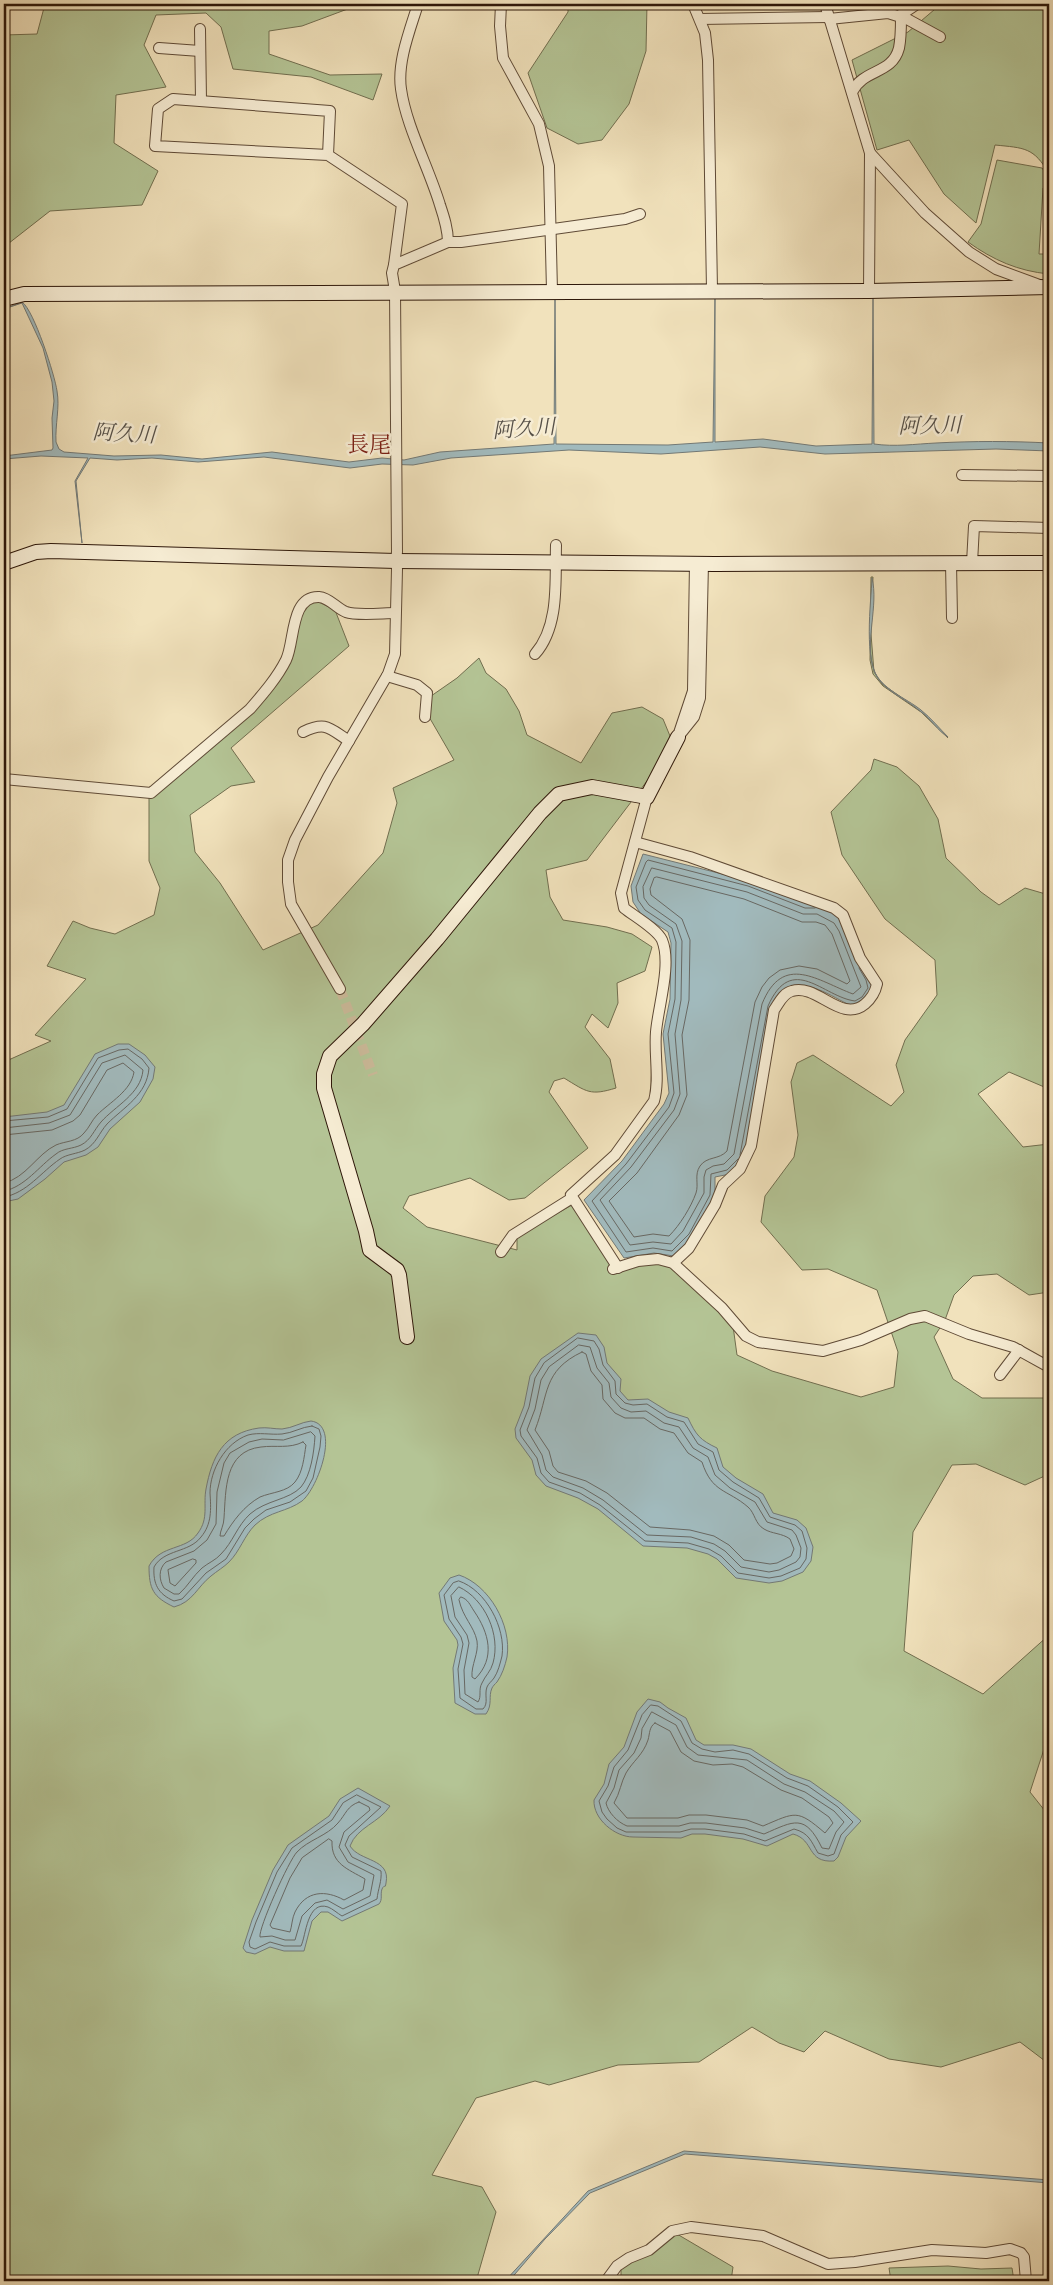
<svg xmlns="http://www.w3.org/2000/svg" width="1053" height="2285" font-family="Vollkorn,'Noto Serif JP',serif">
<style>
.green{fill:#b4c495;stroke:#716e4f}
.water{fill:#a1babd;stroke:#737975}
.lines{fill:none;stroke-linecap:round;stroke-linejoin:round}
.shore{stroke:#686863;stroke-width:1}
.street-tunnel{stroke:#cab998;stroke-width:10;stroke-dasharray:10 5;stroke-linecap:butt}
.street-casing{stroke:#5f4a36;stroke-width:12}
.secondary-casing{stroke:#2e1709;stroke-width:16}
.street{stroke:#f6ecd3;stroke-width:10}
.secondary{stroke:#f6ecd3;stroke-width:14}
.labels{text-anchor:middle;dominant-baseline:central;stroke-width:5;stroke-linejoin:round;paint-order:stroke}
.water-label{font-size:21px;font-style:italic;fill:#565048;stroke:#f6ecd3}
.quarter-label{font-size:22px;fill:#7a1f14;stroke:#f6ecd3}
</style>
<rect width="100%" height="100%" fill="#f1e2bc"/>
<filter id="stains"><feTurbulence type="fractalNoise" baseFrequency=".004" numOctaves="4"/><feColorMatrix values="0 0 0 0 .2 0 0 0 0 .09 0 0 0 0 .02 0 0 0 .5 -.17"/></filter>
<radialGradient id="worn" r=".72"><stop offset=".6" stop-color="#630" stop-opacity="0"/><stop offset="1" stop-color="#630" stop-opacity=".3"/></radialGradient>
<g class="green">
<polygon points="45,4 361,4 302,26 269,31 269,54 330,75 382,74 373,100 311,77 233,69 221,27 206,13 156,15 144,45 166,87 116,95 114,143 158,171 142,205 50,211 4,247 4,94 7,74 4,71 4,35 37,34"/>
<polygon points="568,4 647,4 646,51 629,104 602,140 578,144 547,128 528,73 568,12"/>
<path d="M941 4H1049V174C1034 147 1024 148 995 145L976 223 944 194 909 140 877 150 852 60 908 32Z"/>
<path d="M997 160 1042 168 1049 178V189L1043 188 1039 254H1049V274C1018 271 993 260 968 242L981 224Z"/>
<polygon points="871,577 873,577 871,634 874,672 882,684 925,714 948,738 921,712 883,686 873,674 870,660"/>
<path d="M319 602 335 610 349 646 231 748 255 782 231 786 190 815 195 852 220 883 263 950 318 925 383 853 397 803 393 788 454 760 421 703 457 678 479 658 486 673 506 689 519 711 527 735 581 763 612 713 642 707 663 719 670 736 666 756 587 860 546 870 550 897 563 920 607 927 632 934 652 947 645 971 617 983 618 1003 608 1028 592 1014 585 1027 610 1059 616 1088C590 1096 587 1092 564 1078L554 1081 549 1092 588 1148 525 1198 509 1200 470 1178 409 1196 403 1208 427 1227 517 1250V1236L572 1205 616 1273 629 1267 660 1262 672 1266 733 1326 737 1355 772 1371 861 1397 894 1387 898 1352 877 1290 828 1269 802 1270 761 1222 765 1196 794 1157 798 1135 791 1082 797 1063 813 1055 891 1106 904 1092 896 1065 905 1040 937 995 935 960 885 919 842 855 831 812 871 770 874 759 897 767 919 786 938 819 946 858 981 892 999 905 1025 888 1049 895V996L1045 999 1049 1005V1089L1009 1072 978 1094 1023 1147 1049 1144V1292L1029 1295 997 1274 973 1276 954 1295 945 1320 934 1337 953 1379 982 1398H1049V1474L1025 1485 976 1464 952 1465 913 1532 904 1651 983 1694 1049 1635V1739L1047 1740 1030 1792 1049 1816V2064L1020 2042 941 2067 889 2059 825 2031 804 2052 779 2043 752 2027 699 2062 618 2065 549 2085 535 2081 476 2098 432 2175 482 2187 496 2212 477 2278 474 2281H4V1062L51 1041 35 1035 86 979 47 966 73 921 90 928 115 934 154 915 160 888 149 861V797L259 706 293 656 298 623 301 613 310 603Z"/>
<polygon points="677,2234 733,2267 731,2281 621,2281 621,2264"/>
<polygon points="948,2266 981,2269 1012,2268 1014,2281 891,2281 889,2268"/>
</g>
<g class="water">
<path d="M555 296 556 444 668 445 713 442 715 296V442L763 439 816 446 872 444 873 296 874 444C895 447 915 444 936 443 973 441 1012 441 1049 443V451L996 449 825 454 760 447 661 454 569 450 451 458 413 465 382 464 350 468 264 457 198 462 152 458 117 460 90 458 76 481 82 543 75 481 88 458 41 456 4 459V456L52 450 53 448 52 418 54 401 52 382 43 348 22 303 4 309 22 302C34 310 55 376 57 391 60 407 55 425 56 442L59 449 64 452 114 456 161 455 202 459 272 452 349 462 382 458 404 460 440 452 554 444Z"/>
<path d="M872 578C879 605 864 643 874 670 881 689 906 698 921 710 931 718 939 728 948 737 938 731 930 718 920 711 908 701 890 693 880 681 863 662 871 603 872 578Z"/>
<path d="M643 854 750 881 806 903H819L834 908 871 978 873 989 865 1001 852 1006C831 997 806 976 783 991L744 1159 730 1174 715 1177V1197L693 1237 674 1256 654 1253 624 1258 584 1200 622 1161 664 1104 669 1093 663 1034 670 999 671 943 668 932 641 914 633 902 631 886Z"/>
<polygon points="118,1044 129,1044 145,1055 155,1067 153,1079 140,1102 110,1129 98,1147 86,1155 64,1162 45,1179 18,1199 4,1202 4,1117 47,1112 64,1105 95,1054"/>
<path d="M578 1333 596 1335 604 1347 607 1363 621 1379 620 1391 628 1400 648 1399 669 1412 688 1418C696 1435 700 1440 717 1448L723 1467 736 1478 763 1494 773 1513 797 1520 806 1528 813 1547 811 1561 803 1572 782 1581 769 1583 736 1578 717 1559 708 1554 687 1548 643 1546 598 1509 578 1498 546 1486 536 1475 532 1460 516 1438 515 1429 524 1406 530 1376 541 1359Z"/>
<path d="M311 1421C341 1425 318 1488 302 1501 287 1512 270 1511 255 1525 244 1536 240 1551 229 1562 224 1567 217 1571 211 1576 197 1587 193 1602 174 1607 153 1597 149 1589 149 1566 161 1544 186 1551 198 1533 209 1518 203 1505 206 1489 212 1457 223 1433 259 1428 267 1427 274 1429 282 1429 293 1428 301 1422 311 1421Z"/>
<path d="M459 1575C489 1585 512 1625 507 1657 505 1666 502 1675 497 1682 495 1684 493 1686 492 1688 488 1697 493 1704 486 1714H475L455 1703 453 1668 458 1645 457 1640 444 1621 439 1593 450 1578Z"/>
<path d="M648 1699 660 1702 668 1708 686 1718 696 1740 704 1745H733L751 1749 790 1774 810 1781 841 1803 861 1821 846 1837 838 1857 834 1861C806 1863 815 1840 793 1834L767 1846 743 1839 705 1834H692L681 1838 633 1837C615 1837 593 1819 594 1800L604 1784 609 1764 624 1747 637 1712Z"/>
<path d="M358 1788 390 1806C379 1823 357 1827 350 1846 360 1862 391 1858 386 1883 385 1890 385 1883 382 1889 380 1895 383 1899 379 1904L342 1921 328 1912H321L312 1921 304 1951H284L270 1947 255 1954 246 1952 243 1948 252 1920 273 1870 288 1845 329 1816 340 1799Z"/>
<polygon points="684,2151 1049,2180 1049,2183 685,2154 590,2193 545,2239 509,2281 505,2281 588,2191"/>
</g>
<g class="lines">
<g class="shore">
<path d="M652 868 747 892 803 914H817L834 923 839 931 861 987 853 994C818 981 783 952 762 1004L734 1154 724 1164 713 1166 706 1170 704 1177V1193L683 1231 671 1244 653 1242 630 1245 600 1200 631 1167 674 1110 680 1094 675 1034 681 1000 682 941 676 924 649 905 644 898 643 887Z"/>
<path d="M657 877 744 899 802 922H816L825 925 832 934 850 981 847 984 817 969 799 966 780 970 769 978 762 987 755 1002 727 1151C719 1160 707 1156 700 1166 694 1175 699 1184 696 1193 691 1207 680 1225 669 1236L653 1234 634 1237 609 1201 637 1173 679 1115 687 1095 682 1035 689 1000 690 940 682 919 651 895 650 889 654 878Z"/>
<path d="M4 1121 48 1117 67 1109 98 1058 119 1050 128 1049 142 1059 149 1068C147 1095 124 1107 107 1124 99 1133 96 1144 85 1150 77 1154 67 1154 60 1159 41 1172 27 1193 4 1197"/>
<path d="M4 1128 49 1123 70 1115 102 1063 125 1055 143 1070C141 1094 115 1106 101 1122 94 1130 91 1140 81 1145 73 1149 63 1148 56 1154 39 1166 25 1187 4 1191"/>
<path d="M4 1135 52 1130 73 1121 80 1115 107 1070 123 1063 134 1072C131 1091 110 1102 97 1115 92 1120 89 1128 84 1133 77 1142 65 1141 56 1145 37 1154 26 1178 4 1183"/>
<path d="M740 1155 768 1006C792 952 823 997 855 1001L862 997 868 988 866 980 859 968"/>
<polyline points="738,1159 727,1170 711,1174 710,1195 689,1234 672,1251 653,1248 626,1252 592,1201 626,1164 669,1107 674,1093 668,1034 675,999 676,942 672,928 645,910 638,900 636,887 646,862 648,860 748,886 805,908 815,908"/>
<polygon points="578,1338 594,1341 599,1349 603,1365 615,1381 616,1394 625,1403 633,1405 647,1404 667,1417 684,1422 698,1444 713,1452 719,1470 733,1482 759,1498 770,1517 795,1525 802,1531 807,1548 806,1559 800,1568 781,1576 769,1578 738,1573 721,1556 709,1549 688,1543 645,1541 600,1505 580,1493 549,1482 541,1473 537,1458 521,1436 520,1430 529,1407 535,1378 544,1363"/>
<polygon points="579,1345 590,1347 597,1368 609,1383 611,1397 621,1408 631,1412 646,1411 664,1423 679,1427 693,1448 708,1457 715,1475 730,1488 755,1502 767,1522 792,1530 796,1535 801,1548 800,1557 796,1562 779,1570 769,1572 741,1567 725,1551 714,1544 691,1537 647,1535 603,1500 583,1488 553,1477 546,1470 542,1455 527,1430 535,1409 541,1380 549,1367"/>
<path d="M582 1352 586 1354 591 1371 602 1385 603 1399 615 1413 625 1418H644L660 1429 674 1433 688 1453 702 1462C712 1493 727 1489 748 1507 755 1513 755 1524 764 1529 772 1534 782 1533 790 1539L794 1549 791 1556 777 1563 770 1564 744 1560 729 1545 714 1536 690 1530 650 1527 607 1493 586 1481 558 1472 553 1466 549 1451 535 1430C549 1395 542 1371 582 1352Z"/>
<path d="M312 1426 319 1429 321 1436 320 1447 313 1478 306 1491 290 1502 266 1510 254 1519 245 1528 226 1559 206 1573 182 1599 174 1601C158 1594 153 1584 154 1567 164 1549 189 1553 201 1537 212 1524 211 1509 210 1493 210 1470 225 1443 248 1435 259 1432 270 1435 282 1434 293 1433 301 1427 312 1426Z"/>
<path d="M311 1432 315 1436C314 1452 311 1475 301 1487 289 1500 266 1500 250 1514 237 1526 233 1542 221 1554 216 1560 208 1563 202 1568 193 1576 188 1586 179 1594H174L164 1588C159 1580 158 1569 166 1562L194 1551 207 1540 216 1524 217 1492 224 1463 230 1453 249 1442 262 1439 283 1440Z"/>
<path d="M303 1442 306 1445C304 1457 303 1472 295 1482 287 1492 272 1492 260 1497 244 1506 233 1521 224 1536H220C220 1531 224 1525 224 1518 226 1490 224 1451 261 1447 276 1445 289 1449 303 1442Z"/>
<polygon points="193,1559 196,1560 196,1563 175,1586 170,1583 168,1570"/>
<path d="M459 1581C486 1590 506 1628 502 1656 500 1664 498 1672 494 1678 492 1681 488 1684 487 1687 484 1695 489 1703 483 1709H476L460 1698 458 1669 463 1644 461 1637 449 1619 444 1595 453 1583Z"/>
<path d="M459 1587C485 1599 501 1635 493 1663 491 1671 485 1676 482 1683 478 1690 482 1696 478 1702L465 1694 464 1670 469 1643 467 1635 455 1617 451 1596Z"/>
<path d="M461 1597C468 1599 470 1605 474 1611 489 1633 496 1658 475 1679L472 1677C471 1665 479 1653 477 1641 474 1626 463 1618 459 1600Z"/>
<path d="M651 1705 658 1706 681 1721 692 1743 702 1749 715 1752 733 1750 749 1754 787 1778 808 1786 838 1807 853 1822 841 1835 834 1854 828 1856 818 1853C811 1841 809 1833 794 1829L765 1841 744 1834 705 1829H691L680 1832H626L617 1828 607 1819 602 1812 599 1801 608 1786 614 1767 628 1750 642 1715Z"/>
<path d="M652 1712 676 1725 687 1747 698 1755 747 1760 784 1784 805 1792 834 1811 844 1822 836 1832 829 1849 822 1848C805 1813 794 1821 764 1834L745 1828 706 1823H690L679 1826H627C617 1822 608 1812 606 1803L614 1788 619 1770 634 1753 641 1738 642 1729Z"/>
<path d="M655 1723 670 1731 681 1752 694 1761 713 1765 732 1764 743 1767 781 1790 802 1798 829 1817 833 1823 825 1833C797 1809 796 1812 763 1826L747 1820 706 1815H689L678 1818H627L614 1803C620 1793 621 1782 626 1773 633 1761 643 1755 648 1740 650 1733 649 1727 655 1723Z"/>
<path d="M357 1795 381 1807 349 1836 345 1845 352 1857 381 1871C382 1881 378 1889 377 1899L342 1916C337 1913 333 1909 328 1907 307 1900 306 1936 301 1946H284L270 1942 255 1949 250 1947 249 1942 256 1922 277 1872 292 1848 332 1820 343 1803Z"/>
<path d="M359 1802 369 1807 370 1810 344 1832 339 1847 348 1862 374 1875 370 1896 343 1909 327 1900 315 1903 302 1916 295 1940H285L272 1936 260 1937C258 1929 289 1860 297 1852 308 1840 327 1836 338 1823 346 1814 347 1806 359 1802Z"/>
<path d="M329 1839 332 1841C331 1864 348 1869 365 1879L363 1890 344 1900C326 1890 306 1890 295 1912 292 1918 292 1926 290 1932L272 1928 270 1925 290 1878 302 1858Z"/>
</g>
<polyline class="street-tunnel" points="340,989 373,1075"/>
<defs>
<g id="street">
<polyline points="501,4 500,26 503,58 539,124 549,166 552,291"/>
<polyline points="693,4 705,33 708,60 712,290"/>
<polyline points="825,4 870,153 869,291"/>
<polyline points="899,16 917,4"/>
<polyline points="700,19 828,17"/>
<polyline points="829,19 888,13 907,19 940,37"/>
<polyline points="200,29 201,101"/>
<polyline points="159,48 200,51"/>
<path d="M852 92C864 68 892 75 899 48 901 38 901 27 901 17"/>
<polyline points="870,153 925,213 969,252 996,269 1042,286"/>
<polyline points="328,155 155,146 158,109 173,99 330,111 328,155 402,204 394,265"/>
<polyline points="448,242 461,242 625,219 640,214"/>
<polyline points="962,475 1049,476"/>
<polyline points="951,563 952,618"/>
<polyline points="972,563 974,526 1049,528"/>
<path d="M535 654C560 626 555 579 556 545"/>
<polyline points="387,676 417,685 427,693 425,717"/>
<path d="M303 732C326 721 329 728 349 741"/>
<polyline points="679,733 693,691 695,563"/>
<polyline points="678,737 694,717 700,698 703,563"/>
<path d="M4 779 151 793 250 709C263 694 277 678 286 660 295 642 290 596 319 597 330 598 336 608 346 612 357 616 383 613 395 613"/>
<path d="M635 842 690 857 834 908 843 915 860 958 877 984C875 993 872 998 865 1004 841 1024 817 983 792 991 783 993 779 1003 774 1010L751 1146 740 1169 723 1185 715 1205 689 1248 673 1263"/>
<path d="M340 989 291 904 288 882V860L295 840 328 777 388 674 395 654 397 569 396 561 397 552 395 291 392 273 394 265 448 242C448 229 444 217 440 205 429 168 406 126 401 89 397 62 410 30 418 4"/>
<polyline points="501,1252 513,1235 572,1198"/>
<path d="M618 1268 571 1195 615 1155 654 1101C660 1079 654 1055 656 1032 658 1007 672 964 662 940 657 929 634 916 624 908L621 893 647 797"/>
<polyline points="613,1269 638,1261 658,1259 673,1263 722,1308 746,1336 758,1342 823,1351 861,1340 910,1319 925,1316 969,1334 1013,1347 1049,1367"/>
<polyline points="1000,1375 1019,1350"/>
<polyline points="606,2281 617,2266 629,2258 649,2250 672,2231 691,2227 763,2236 828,2264 855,2262 932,2250 986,2253 1010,2249 1021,2253 1024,2257 1026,2281"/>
</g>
<g id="secondary">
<polyline points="4,299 24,294 869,291 1049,287"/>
<polyline points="4,563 36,552 51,551 396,561 715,564 1049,563"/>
<polyline points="407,1337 399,1275 397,1270 370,1250 366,1231 324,1088 324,1074 330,1056 363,1024 437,939 540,813 559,794 592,787 647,797 678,737"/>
</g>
</defs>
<use href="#street" class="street-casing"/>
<use href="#secondary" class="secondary-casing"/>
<use href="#street" class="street"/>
<use href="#secondary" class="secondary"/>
</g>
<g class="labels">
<g class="water-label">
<text transform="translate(930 427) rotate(-1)">阿久川</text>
<text transform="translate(524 430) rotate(-4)">阿久川</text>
<text transform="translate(124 435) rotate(3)">阿久川</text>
</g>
<g class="quarter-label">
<text x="369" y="446">長尾</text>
</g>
</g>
<rect width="1053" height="2285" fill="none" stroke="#f1e2bc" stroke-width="20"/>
<rect x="5" y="5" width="1043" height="2275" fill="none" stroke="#2e1709" stroke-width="2.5"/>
<rect x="10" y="10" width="1033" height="2265" fill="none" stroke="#2e1709"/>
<rect width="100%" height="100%" filter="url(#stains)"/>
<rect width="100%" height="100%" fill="url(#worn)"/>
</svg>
